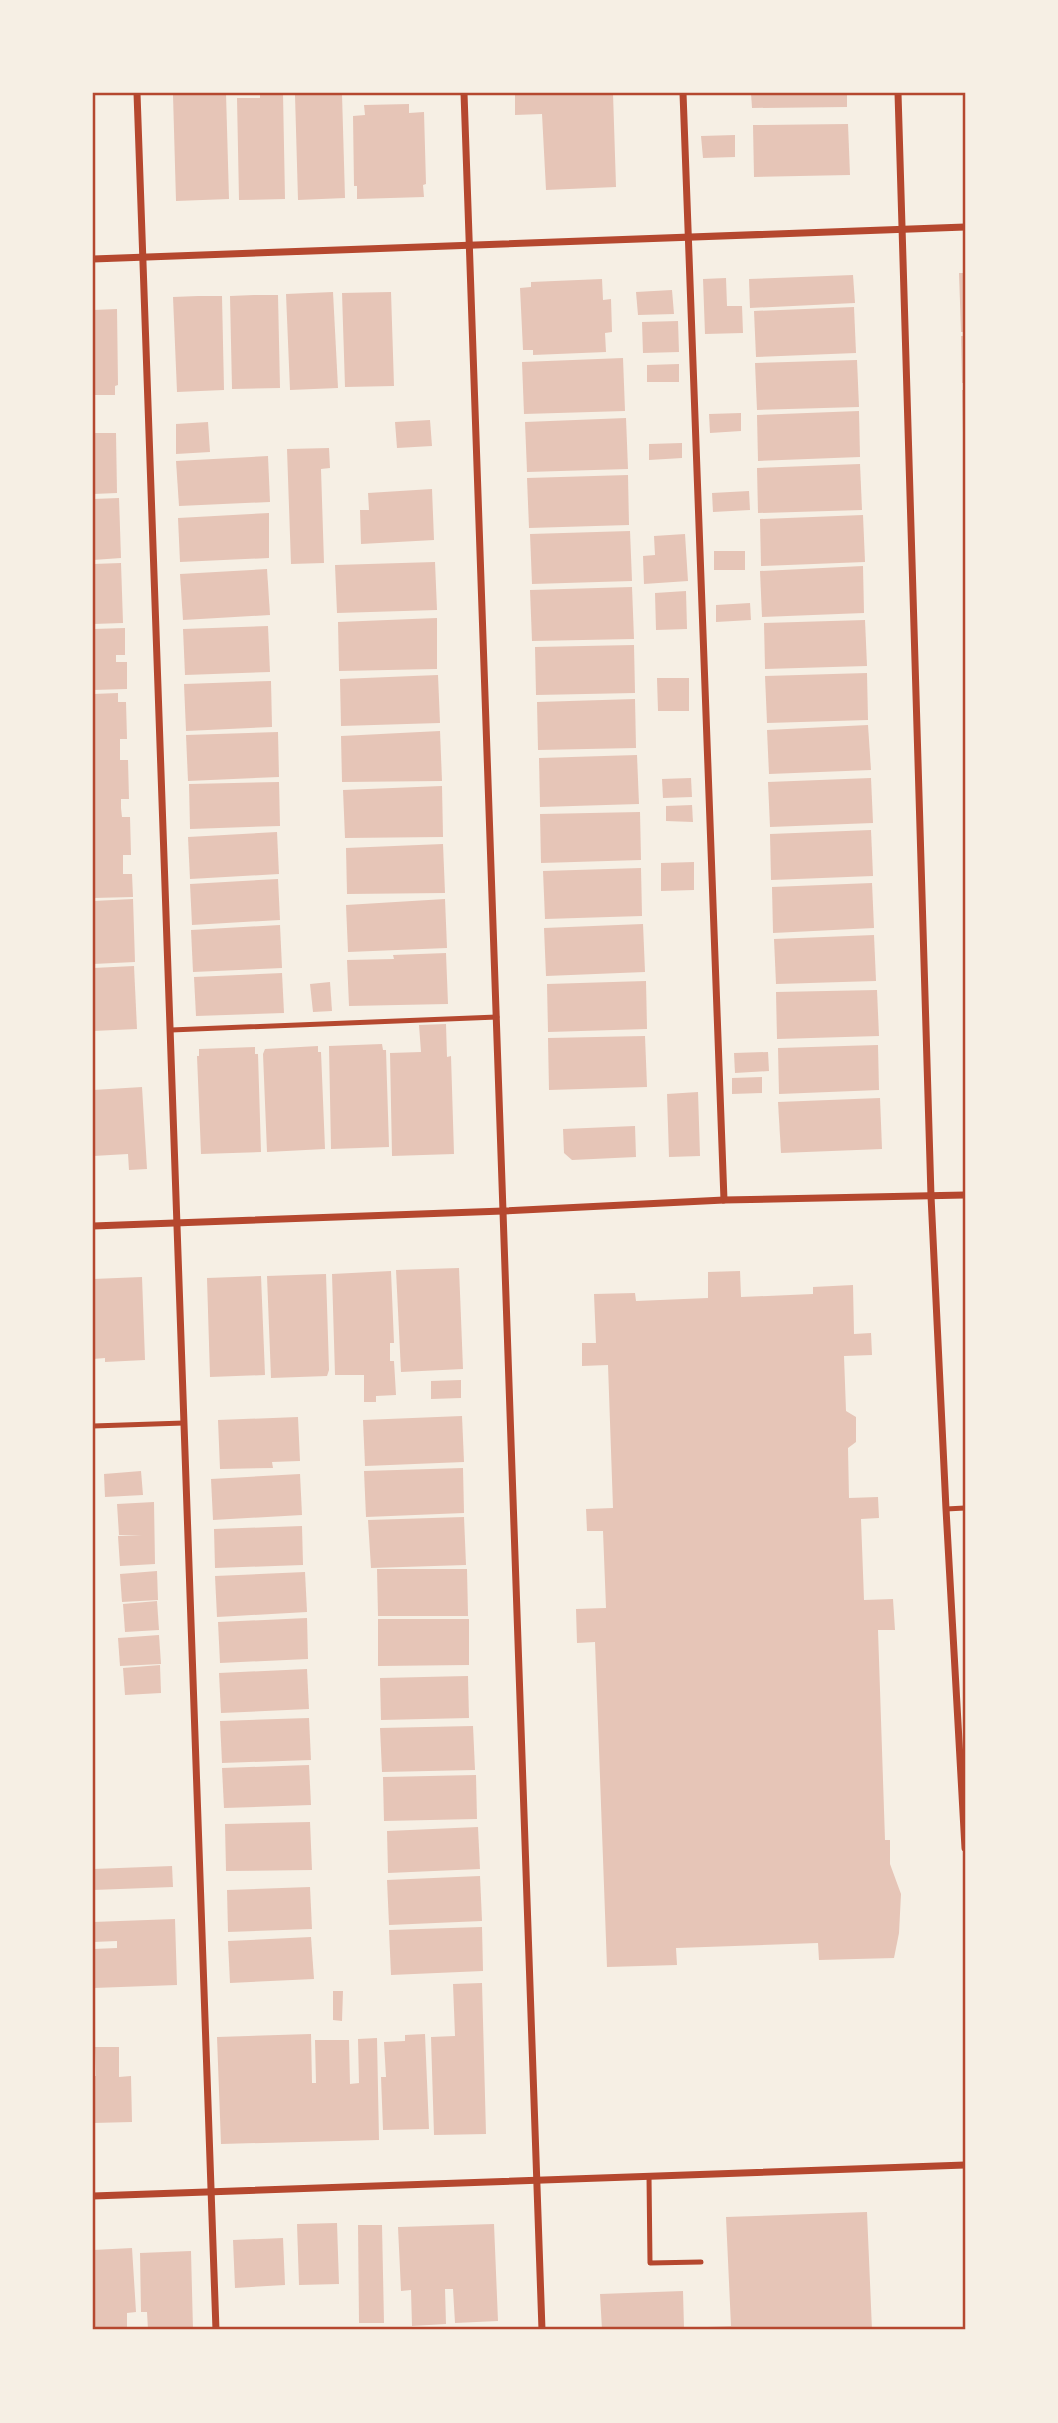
<svg xmlns="http://www.w3.org/2000/svg" width="1058" height="2423" font-family="Karla,sans-serif">
<style>
.building{fill:#e6c5b7}
.lines{fill:none;stroke-linecap:round;stroke-linejoin:round}
.service{stroke:#b5482f;stroke-width:5}
.minor{stroke:#b5482f;stroke-width:7}
.neatline{fill:none;stroke:#b5482f;stroke-width:2.5}
</style>
<rect width="100%" height="100%" fill="#f6efe4"/>
<g class="building">
<polygon points="226,93 229,199 176,201 173,95"/>
<polygon points="260,93 283,93 285,199 239,200 237,98 260,98"/>
<polygon points="515,93 613,93 616,187 546,190 542,114 515,115"/>
<polygon points="751,93 847,93 847,107 752,108"/>
<polygon points="342,94 345,198 298,200 295,95"/>
<polygon points="409,104 409,113 424,112 426,184 423,185 424,197 357,199 357,186 354,186 353,116 365,115 364,105"/>
<polygon points="848,124 850,175 754,177 753,125"/>
<polygon points="735,135 735,157 703,158 701,136"/>
<polygon points="959,273 965,273 965,332 961,332"/>
<polygon points="853,275 855,303 750,308 749,279"/>
<polygon points="726,278 727,306 742,306 743,333 705,334 703,279"/>
<polygon points="602,279 603,300 611,299 612,332 605,333 606,352 533,355 533,350 523,350 520,288 531,287 531,282"/>
<polygon points="672,290 674,314 638,315 636,292"/>
<polygon points="333,292 338,388 290,390 286,294"/>
<polygon points="391,292 394,386 345,387 342,293"/>
<polygon points="254,295 278,295 280,388 232,389 230,296"/>
<polygon points="198,296 222,296 224,390 177,392 173,297"/>
<polygon points="854,307 856,353 756,357 754,311"/>
<polygon points="117,309 118,385 115,386 115,395 93,395 93,310"/>
<polygon points="678,321 679,352 643,353 642,322"/>
<polygon points="961,336 965,336 965,383 962,383"/>
<polygon points="623,358 625,411 524,414 522,362"/>
<polygon points="857,360 859,407 757,410 755,363"/>
<polygon points="679,364 679,382 647,382 647,365"/>
<polygon points="962,390 965,390 965,433 963,433"/>
<polygon points="859,411 860,457 758,461 757,415"/>
<polygon points="741,413 741,431 710,433 709,414"/>
<polygon points="626,418 628,469 527,472 525,422"/>
<polygon points="430,420 432,446 397,448 395,422"/>
<polygon points="208,422 210,452 176,454 176,424"/>
<polygon points="93,433 116,433 117,493 93,494"/>
<polygon points="682,443 682,458 649,460 649,444"/>
<polygon points="329,448 330,468 321,469 324,563 291,564 287,449"/>
<polygon points="268,456 270,502 179,506 176,461"/>
<polygon points="860,464 862,510 758,513 757,468"/>
<polygon points="628,475 629,525 529,528 527,478"/>
<polygon points="432,489 434,540 361,544 360,510 369,510 368,493"/>
<polygon points="749,491 750,510 713,512 712,493"/>
<polygon points="119,498 121,558 93,560 93,499"/>
<polygon points="269,513 269,558 180,562 178,518"/>
<polygon points="863,515 865,562 761,566 760,519"/>
<polygon points="630,531 632,581 532,584 530,534"/>
<polygon points="685,534 688,581 644,584 643,556 655,555 654,536"/>
<rect x="714" y="551" width="31" height="19"/>
<polygon points="435,562 437,610 337,613 335,565"/>
<polygon points="121,563 123,623 93,624 93,564"/>
<polygon points="863,566 864,613 762,617 760,571"/>
<polygon points="267,569 270,615 183,620 180,574"/>
<polygon points="632,587 634,639 532,641 530,590"/>
<polygon points="686,591 687,629 656,630 655,593"/>
<polygon points="750,603 751,620 716,622 716,605"/>
<polygon points="437,618 437,669 339,671 338,622"/>
<polygon points="865,620 867,666 765,669 764,623"/>
<polygon points="268,626 270,672 185,675 183,629"/>
<polygon points="125,628 125,655 116,655 116,662 127,662 127,689 93,690 93,629"/>
<polygon points="634,645 635,693 536,695 535,647"/>
<polygon points="867,673 868,720 767,723 765,676"/>
<polygon points="438,675 440,723 341,726 340,679"/>
<polygon points="657,678 689,678 689,711 658,711"/>
<polygon points="271,681 272,727 186,731 184,684"/>
<polygon points="118,693 118,702 126,702 127,739 120,739 120,760 128,760 129,799 121,799 121,808 122,817 130,817 131,855 123,855 123,874 132,874 133,897 93,898 93,694"/>
<polygon points="635,699 636,748 538,750 537,702"/>
<polygon points="868,725 871,770 769,774 767,730"/>
<polygon points="440,731 442,781 342,782 341,736"/>
<polygon points="278,732 279,777 188,781 186,735"/>
<polygon points="637,755 639,804 540,807 539,758"/>
<polygon points="691,778 692,797 663,798 662,779"/>
<polygon points="871,778 873,823 770,827 768,782"/>
<polygon points="279,782 280,826 190,829 189,784"/>
<polygon points="442,786 443,837 345,838 343,790"/>
<polygon points="692,805 693,822 666,821 666,806"/>
<polygon points="640,812 641,860 541,863 540,814"/>
<polygon points="871,830 873,876 771,880 770,834"/>
<polygon points="277,832 279,874 190,879 188,837"/>
<polygon points="443,844 445,893 347,894 346,848"/>
<polygon points="694,862 694,890 661,891 661,863"/>
<polygon points="641,868 642,916 545,919 543,871"/>
<polygon points="278,879 280,920 192,925 190,884"/>
<polygon points="872,883 874,928 773,933 772,887"/>
<polygon points="133,899 135,962 93,964 93,901"/>
<polygon points="445,899 447,948 348,952 346,905"/>
<polygon points="643,924 645,972 546,976 544,928"/>
<polygon points="280,925 282,968 193,972 191,930"/>
<polygon points="874,935 876,981 776,984 774,939"/>
<polygon points="446,953 448,1004 349,1006 347,960 394,959 393,955"/>
<polygon points="134,966 137,1029 93,1031 93,968"/>
<polygon points="282,973 284,1013 196,1016 194,977"/>
<polygon points="646,981 647,1029 548,1032 547,984"/>
<polygon points="330,982 332,1011 313,1012 310,984"/>
<polygon points="877,990 879,1036 777,1039 776,992"/>
<polygon points="446,1024 447,1057 451,1056 454,1154 392,1156 390,1053 421,1052 419,1025"/>
<polygon points="645,1036 647,1087 549,1090 548,1038"/>
<polygon points="382,1044 383,1050 386,1050 389,1147 331,1149 329,1046"/>
<polygon points="878,1045 879,1090 779,1094 778,1048"/>
<polygon points="318,1046 318,1052 321,1052 325,1149 267,1152 263,1054 265,1049"/>
<polygon points="255,1047 255,1054 258,1054 261,1152 201,1154 197,1056 199,1056 199,1049"/>
<polygon points="768,1052 769,1071 735,1073 734,1053"/>
<polygon points="762,1077 762,1093 732,1094 732,1078"/>
<polygon points="142,1087 147,1169 129,1170 128,1154 93,1156 93,1090"/>
<polygon points="698,1092 700,1156 669,1157 667,1094"/>
<polygon points="880,1098 882,1149 781,1153 778,1102"/>
<polygon points="635,1126 636,1157 572,1160 564,1153 563,1129"/>
<polygon points="459,1268 463,1369 401,1372 396,1270"/>
<polygon points="391,1271 394,1343 390,1343 390,1361 394,1361 396,1395 376,1396 376,1402 364,1402 364,1375 335,1375 332,1274"/>
<polygon points="740,1271 741,1297 813,1294 813,1287 853,1285 854,1334 871,1333 872,1355 844,1356 846,1411 856,1417 856,1442 848,1448 849,1498 878,1497 879,1518 861,1519 864,1600 893,1599 895,1630 878,1630 885,1840 890,1840 890,1864 901,1894 899,1933 894,1958 819,1960 818,1943 676,1948 677,1965 607,1967 595,1642 577,1643 576,1609 606,1608 603,1531 587,1531 586,1509 613,1508 608,1365 582,1366 582,1343 596,1343 594,1294 635,1293 636,1301 708,1298 708,1272"/>
<polygon points="326,1274 329,1370 327,1376 271,1378 267,1276"/>
<polygon points="261,1276 265,1375 210,1377 207,1278"/>
<polygon points="142,1277 145,1360 105,1362 105,1358 93,1359 93,1279"/>
<polygon points="461,1380 461,1398 431,1399 431,1381"/>
<polygon points="462,1416 464,1462 365,1466 363,1420"/>
<polygon points="298,1417 300,1461 272,1462 273,1468 220,1469 218,1420"/>
<polygon points="463,1468 464,1513 366,1517 364,1471"/>
<polygon points="141,1471 143,1495 105,1497 104,1474"/>
<polygon points="300,1474 302,1515 213,1520 211,1479"/>
<polygon points="154,1502 155,1564 120,1566 118,1536 142,1535 119,1535 117,1504"/>
<polygon points="464,1517 466,1565 371,1568 368,1520"/>
<polygon points="302,1526 303,1565 215,1568 214,1529"/>
<polygon points="377,1569 467,1569 468,1616 378,1616"/>
<polygon points="157,1571 158,1600 122,1602 120,1574"/>
<polygon points="305,1572 307,1612 217,1617 215,1576"/>
<polygon points="157,1601 159,1630 125,1632 123,1604"/>
<polygon points="307,1618 308,1659 220,1663 218,1622"/>
<polygon points="378,1619 469,1619 469,1665 378,1666"/>
<polygon points="159,1635 161,1664 120,1666 118,1638"/>
<polygon points="160,1665 161,1693 125,1695 123,1668"/>
<polygon points="307,1669 309,1709 221,1713 219,1673"/>
<polygon points="468,1676 469,1718 381,1720 380,1678"/>
<polygon points="309,1718 311,1760 222,1763 220,1721"/>
<polygon points="473,1726 475,1770 382,1772 380,1728"/>
<polygon points="309,1765 311,1805 224,1808 222,1768"/>
<polygon points="476,1775 477,1819 384,1821 383,1777"/>
<polygon points="310,1822 312,1870 226,1871 225,1824"/>
<polygon points="478,1827 480,1869 388,1873 387,1831"/>
<polygon points="172,1866 173,1887 93,1890 93,1869"/>
<polygon points="480,1876 482,1921 389,1925 387,1880"/>
<polygon points="310,1887 312,1929 228,1932 227,1890"/>
<polygon points="175,1919 177,1985 93,1988 93,1949 117,1948 117,1941 93,1942 93,1922"/>
<polygon points="482,1927 483,1971 391,1975 389,1930"/>
<polygon points="311,1937 314,1979 230,1983 228,1941"/>
<polygon points="482,1983 486,2134 434,2135 431,2037 455,2036 453,1984"/>
<polygon points="333,1991 343,1991 342,2021 333,2020"/>
<polygon points="311,2034 312,2083 316,2083 315,2040 349,2040 350,2084 359,2083 358,2039 377,2038 379,2140 221,2144 217,2037"/>
<polygon points="425,2034 429,2129 383,2130 381,2077 386,2077 384,2042 405,2041 405,2035"/>
<polygon points="95,2047 119,2047 119,2077 131,2076 132,2122 93,2123 93,2076 96,2076"/>
<polygon points="867,2212 872,2330 602,2330 600,2294 683,2291 684,2328 731,2326 726,2217"/>
<polygon points="337,2223 339,2284 299,2285 297,2224"/>
<polygon points="494,2224 498,2321 455,2323 453,2289 445,2289 446,2324 412,2326 411,2290 401,2291 398,2227"/>
<polygon points="358,2225 382,2225 384,2323 359,2323"/>
<polygon points="283,2238 285,2285 235,2288 233,2240"/>
<polygon points="132,2248 136,2312 127,2313 127,2330 93,2330 93,2250"/>
<polygon points="191,2251 193,2330 148,2330 147,2312 141,2312 140,2253"/>
</g>
<g class="lines">
<g class="service">
<polyline points="171,1030 497,1017"/>
<polyline points="93,1426 184,1423"/>
<polyline points="946,1509 965,1508"/>
<polyline points="649,2176 650,2263 701,2262"/>
</g>
<g class="minor">
<polyline points="137,93 216,2330"/>
<polyline points="464,93 542,2330"/>
<polyline points="683,93 724,1200"/>
<polyline points="898,93 931,1196 946,1509 965,1848"/>
<polyline points="93,259 965,227"/>
<polyline points="93,1226 503,1211 724,1200 965,1195"/>
<polyline points="93,2196 965,2165"/>
</g>
</g>
<rect width="1058" height="2423" fill="none" stroke="#f6efe4" stroke-width="189"/>
<rect x="94" y="94" width="870" height="2234" class="neatline"/>
</svg>
